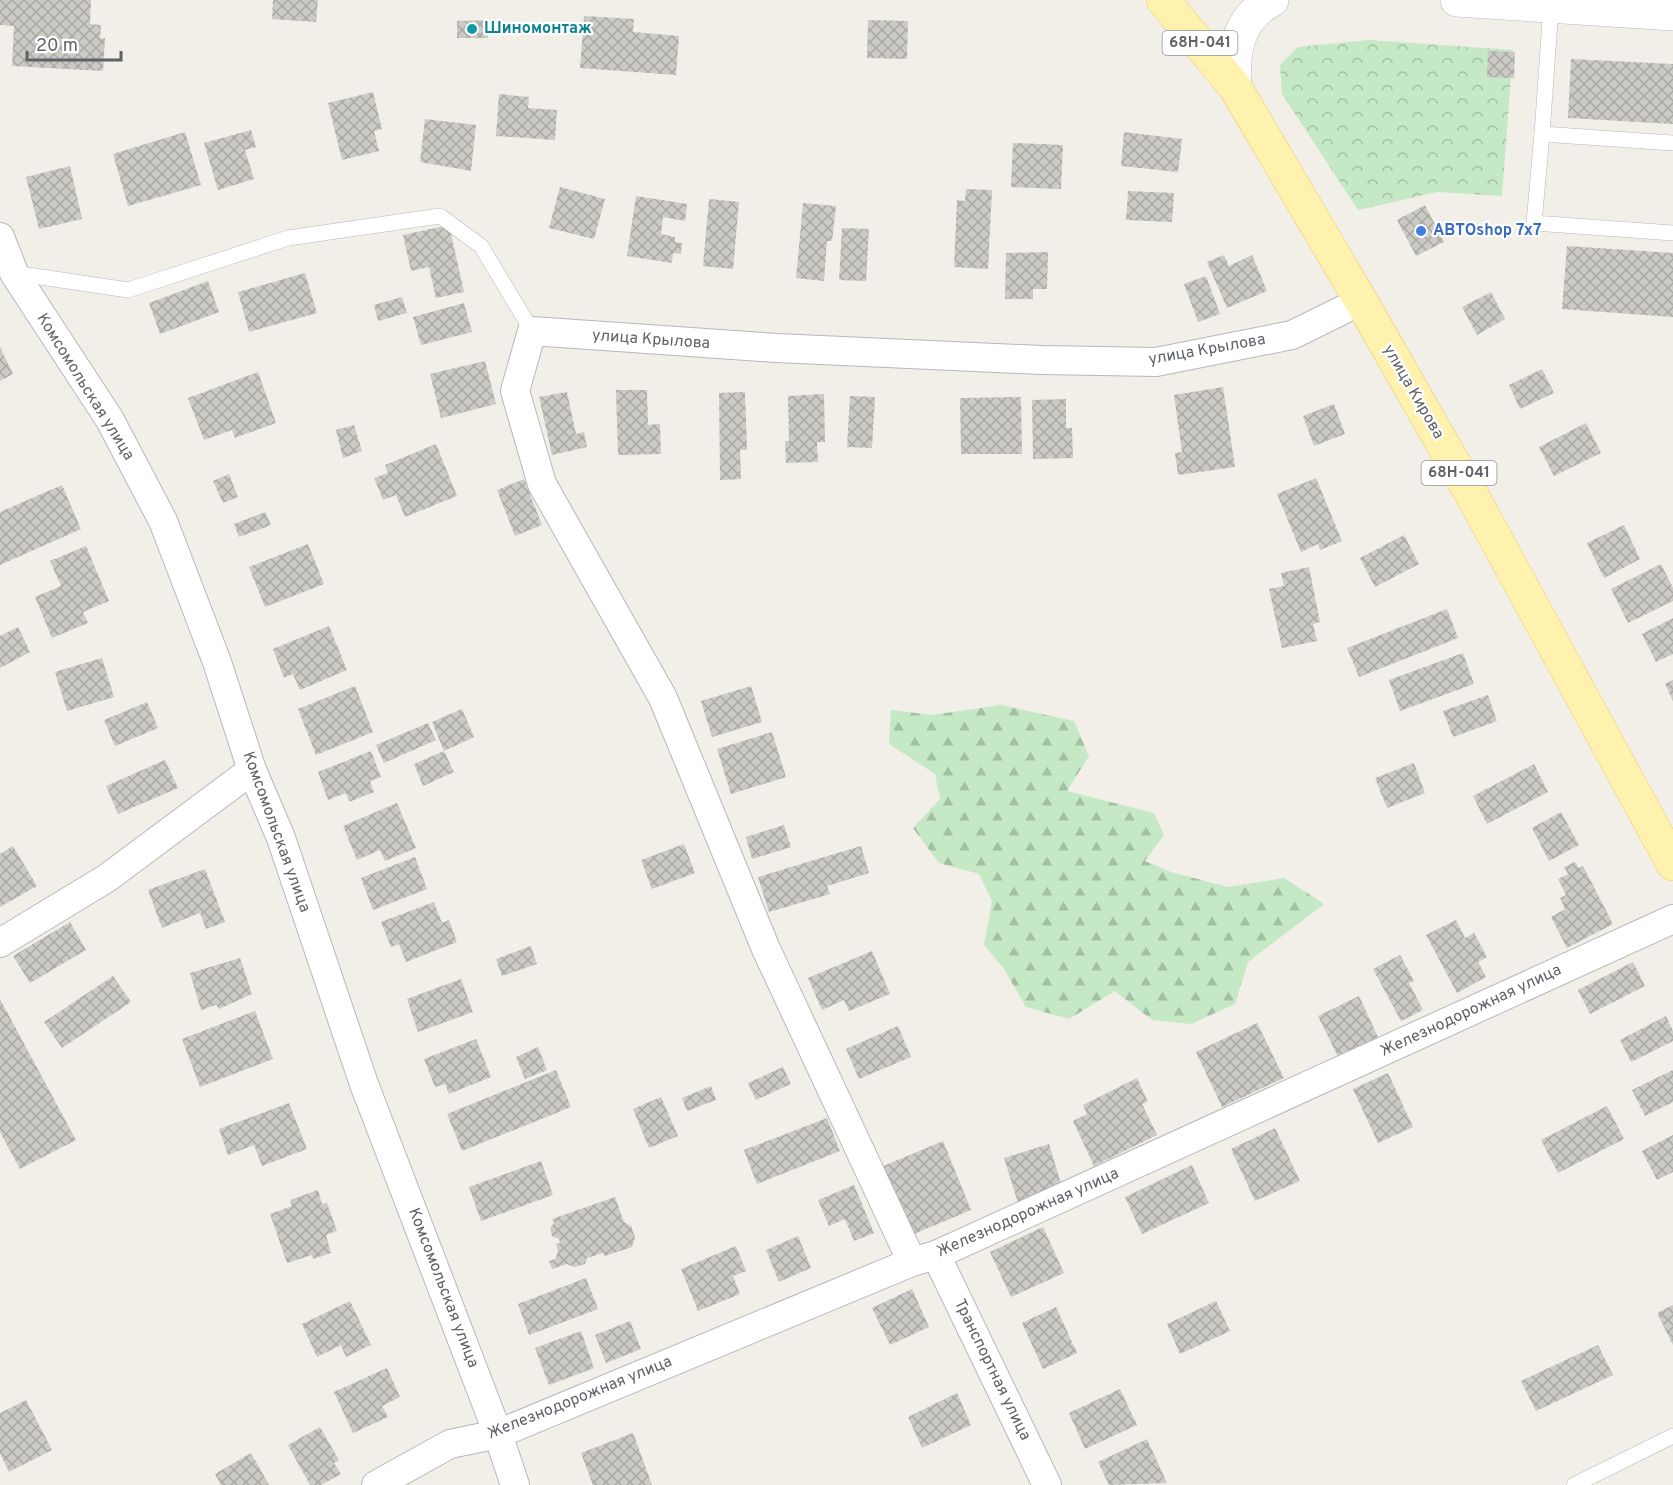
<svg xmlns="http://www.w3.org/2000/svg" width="1673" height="1485" font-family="Overpass,sans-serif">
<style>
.forest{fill:url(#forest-firs)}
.park{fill:url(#park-crowns)}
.building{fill:url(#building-cross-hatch)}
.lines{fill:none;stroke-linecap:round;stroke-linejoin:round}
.lane-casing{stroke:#b5b8bc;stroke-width:16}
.street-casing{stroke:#b5b8bc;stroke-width:30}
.secondary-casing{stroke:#b6babf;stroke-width:34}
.primary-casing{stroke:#f2c960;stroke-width:34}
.lane{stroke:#fff;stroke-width:15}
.street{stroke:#fff;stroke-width:28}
.secondary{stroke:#fff;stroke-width:33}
.primary{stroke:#fff2af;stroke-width:33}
.culture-dot{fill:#0f9aa8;stroke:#fff;stroke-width:2}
.shop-dot{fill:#3f7fe0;stroke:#fff;stroke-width:2}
.labels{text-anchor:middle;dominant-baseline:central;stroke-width:4.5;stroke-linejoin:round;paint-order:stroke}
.shield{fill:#fff;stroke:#8f9295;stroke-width:1.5}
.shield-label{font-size:15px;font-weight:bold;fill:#5f6368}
.culture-label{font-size:16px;font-weight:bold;fill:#0d838f;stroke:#fff;text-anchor:start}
.shop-label{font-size:16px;font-weight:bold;fill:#366cbe;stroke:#fff;text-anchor:start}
.street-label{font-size:16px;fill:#5f6368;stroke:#fff}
</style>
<defs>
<pattern id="forest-firs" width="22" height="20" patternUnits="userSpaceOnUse" patternTransform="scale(1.5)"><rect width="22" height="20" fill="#c5e8c5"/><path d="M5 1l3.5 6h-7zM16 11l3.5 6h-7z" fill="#a3c0a4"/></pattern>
<pattern id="park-crowns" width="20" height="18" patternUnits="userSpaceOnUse" patternTransform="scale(1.5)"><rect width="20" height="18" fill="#c5e8c5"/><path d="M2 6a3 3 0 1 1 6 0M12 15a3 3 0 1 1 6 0" fill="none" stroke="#a3c0a4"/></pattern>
<pattern id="building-cross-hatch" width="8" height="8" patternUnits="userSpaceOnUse" patternTransform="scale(1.5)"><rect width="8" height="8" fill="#cccac5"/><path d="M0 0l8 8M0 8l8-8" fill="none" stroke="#a9a8a4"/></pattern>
</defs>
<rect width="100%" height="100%" fill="#f1efe8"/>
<polygon class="forest" points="1001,705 1074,721 1089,756 1067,791 1154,813 1164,835 1145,861 1171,872 1228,887 1284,878 1324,904 1248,962 1235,1004 1191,1024 1152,1020 1115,991 1069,1019 1026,1007 1004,969 984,945 992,901 979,874 939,863 913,828 940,799 935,774 889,744 891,710 932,715"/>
<polygon class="park" points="1369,40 1513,50 1502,196 1437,192 1358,210 1282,94 1280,65 1298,47"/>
<g class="building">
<polygon points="0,0 91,0 90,24 101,25 100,38 105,38 103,71 12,66 14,26 0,25"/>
<polygon points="273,0 318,0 316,22 272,19"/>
<polygon points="584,16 634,19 633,32 679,36 676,75 580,68"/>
<polygon points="488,20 488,38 457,38 457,21"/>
<polygon points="868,20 908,21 907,59 867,58"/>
<polygon points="1488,51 1515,52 1514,78 1487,77"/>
<polygon points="1571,59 1673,64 1673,124 1568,118"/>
<polygon points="373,92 382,129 374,131 379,151 342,160 328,103"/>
<polygon points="499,94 529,97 528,108 557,110 555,140 496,136"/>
<polygon points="425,119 476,125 471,171 420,162"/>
<polygon points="251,130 256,147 245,150 254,179 218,190 204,143"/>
<polygon points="185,132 201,185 128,206 113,154"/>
<polygon points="1124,132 1182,139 1178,172 1121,166"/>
<polygon points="1013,143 1063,145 1061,189 1011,187"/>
<polygon points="70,166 82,219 39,229 26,177"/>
<polygon points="560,187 605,199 594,239 549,228"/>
<polygon points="966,189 992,190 988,269 954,267 957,200 965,201"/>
<polygon points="1128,191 1174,193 1172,222 1126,220"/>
<polygon points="636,196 687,204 685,221 663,217 661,234 675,237 675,242 682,243 681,254 673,253 672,263 627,256"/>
<polygon points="709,199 739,202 733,269 703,266"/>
<polygon points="803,203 836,206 832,241 827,241 824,281 796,278"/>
<polygon points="1425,205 1444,242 1416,256 1397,220"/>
<polygon points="449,225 464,292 436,298 429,267 411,271 403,235"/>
<polygon points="842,228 869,229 866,281 839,280"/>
<polygon points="1567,246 1673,253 1673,317 1562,309"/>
<polygon points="1048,252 1047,289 1033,289 1033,299 1005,299 1006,253"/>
<polygon points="1224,255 1229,266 1252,255 1267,291 1227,308 1207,262"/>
<polygon points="305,273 317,313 249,332 238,292"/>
<polygon points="1206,276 1220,314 1198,322 1184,284"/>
<polygon points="208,281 219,312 160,334 149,303"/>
<polygon points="1491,292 1505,319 1477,335 1462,307"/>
<polygon points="402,297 407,313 378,321 374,305"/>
<polygon points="464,303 472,332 421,345 413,317"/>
<polygon points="0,347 13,374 0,381"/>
<polygon points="485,361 496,404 441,418 430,374"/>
<polygon points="1542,369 1554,393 1520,409 1509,385"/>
<polygon points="258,372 276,423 235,438 232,430 204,440 188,398"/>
<polygon points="1223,387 1235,467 1178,475 1175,453 1182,452 1174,395"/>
<polygon points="616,390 647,390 648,425 660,424 661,454 618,455"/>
<polygon points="567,392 576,434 584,432 587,447 552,455 539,397"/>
<polygon points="745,392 747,450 740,450 741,479 720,480 719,393"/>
<polygon points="824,394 825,442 817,442 818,462 786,463 785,441 789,441 788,396"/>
<polygon points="850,396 875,397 872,448 847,447"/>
<polygon points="1021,397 1022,454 961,454 960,398"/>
<polygon points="1066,399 1066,428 1072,428 1073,458 1033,459 1032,400"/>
<polygon points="1334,404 1345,434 1314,446 1303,416"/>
<polygon points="1586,423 1601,453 1554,476 1539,447"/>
<polygon points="354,425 362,451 343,458 336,430"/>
<polygon points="436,444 457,496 405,517 396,495 383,500 374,478 388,473 385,465"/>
<polygon points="229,474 238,497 223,503 213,481"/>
<polygon points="1316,478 1342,541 1320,550 1318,544 1301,552 1277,494"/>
<polygon points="524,479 542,525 515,536 497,490"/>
<polygon points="62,485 81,529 0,565 0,512"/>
<polygon points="265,512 271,525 239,537 234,524"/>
<polygon points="1624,525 1640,559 1604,578 1587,543"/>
<polygon points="1404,535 1419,564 1375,587 1360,558"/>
<polygon points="308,544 324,584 265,607 249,567"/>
<polygon points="86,546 109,601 83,612 88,623 52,638 35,597 61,586 50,561"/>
<polygon points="1661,564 1673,588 1673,601 1628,623 1611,589"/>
<polygon points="1309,567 1320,622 1313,624 1317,641 1282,648 1269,589 1284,586 1281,573"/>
<polygon points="1447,609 1458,638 1359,677 1347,648"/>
<polygon points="1673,618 1673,654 1656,662 1642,634"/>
<polygon points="329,626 347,670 300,690 293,674 284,678 273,649"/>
<polygon points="18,627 30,652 0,668 0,636"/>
<polygon points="1463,653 1474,684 1400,711 1389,680"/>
<polygon points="102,658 114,697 67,711 55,672"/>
<polygon points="1673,680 1673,701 1665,684"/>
<polygon points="355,686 373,732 316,755 298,709"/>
<polygon points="751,686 762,722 712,737 701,701"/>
<polygon points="1488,695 1497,721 1453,737 1443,711"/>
<polygon points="147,702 158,728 115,746 104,720"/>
<polygon points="462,709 474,737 444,751 432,722"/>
<polygon points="428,723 436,740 384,763 376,745"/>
<polygon points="772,732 786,777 731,794 717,749"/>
<polygon points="371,751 381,777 370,781 374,792 349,802 346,793 328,800 318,772"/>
<polygon points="444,751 454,772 423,786 414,764"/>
<polygon points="165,760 178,788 118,814 106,786"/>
<polygon points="1414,763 1425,793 1387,808 1375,778"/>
<polygon points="1534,764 1548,792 1487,824 1473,796"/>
<polygon points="397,803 416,848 385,861 380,850 357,860 343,826"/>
<polygon points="1561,812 1579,845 1549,861 1532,828"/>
<polygon points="784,825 791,847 752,859 746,837"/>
<polygon points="684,844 695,873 652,889 641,860"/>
<polygon points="13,846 37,886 0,907 0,854"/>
<polygon points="861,846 869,873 827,886 830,894 769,912 758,877"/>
<polygon points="415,857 427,889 373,910 361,878"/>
<polygon points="1575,862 1579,868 1583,866 1613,924 1567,948 1551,917 1565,909 1560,898 1566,895 1558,879 1568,874 1564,867"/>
<polygon points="205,869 225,922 206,929 200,913 162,928 148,890"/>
<polygon points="434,902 442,923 449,920 457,942 406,962 399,944 391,947 381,922"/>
<polygon points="1456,920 1465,938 1474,933 1487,957 1478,962 1486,977 1457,993 1426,935"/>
<polygon points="70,922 86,950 30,983 13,956"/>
<polygon points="531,946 537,964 502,976 496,959"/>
<polygon points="872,951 890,994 849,1011 844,1000 822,1010 808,978"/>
<polygon points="1400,955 1414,981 1409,983 1423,1010 1401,1021 1373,969"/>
<polygon points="240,958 252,994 219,1009 216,1005 201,1010 190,973"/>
<polygon points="1633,962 1645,986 1590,1014 1578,990"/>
<polygon points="113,976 131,1002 62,1048 44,1022"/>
<polygon points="461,979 473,1012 418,1032 407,999"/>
<polygon points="1359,996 1378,1037 1338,1057 1318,1016"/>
<polygon points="0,999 76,1140 20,1169 0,1132"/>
<polygon points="255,1011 273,1059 200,1087 182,1039"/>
<polygon points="1666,1016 1673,1031 1673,1041 1631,1062 1620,1040"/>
<polygon points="1257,1023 1284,1078 1222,1107 1196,1052"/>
<polygon points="898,1026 911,1057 859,1079 846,1049"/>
<polygon points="476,1039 491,1077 449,1094 445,1084 435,1087 424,1059"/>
<polygon points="538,1047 547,1070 525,1079 516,1057"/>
<polygon points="783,1067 791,1084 756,1100 748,1083"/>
<polygon points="556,1070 571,1107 462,1151 447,1114"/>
<polygon points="1673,1070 1673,1102 1645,1116 1632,1090"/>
<polygon points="1388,1073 1413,1127 1378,1143 1353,1089"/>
<polygon points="1137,1078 1148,1102 1142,1104 1157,1135 1094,1166 1073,1121 1087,1114 1083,1105"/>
<polygon points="711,1086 716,1100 687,1111 682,1098"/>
<polygon points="661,1097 678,1136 649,1148 633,1109"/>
<polygon points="289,1103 307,1149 262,1166 254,1145 228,1155 219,1129"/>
<polygon points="1607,1106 1624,1139 1558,1173 1541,1140"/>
<polygon points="827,1118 840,1151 757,1184 744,1150"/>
<polygon points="1275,1128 1300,1181 1255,1201 1231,1149"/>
<polygon points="1673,1135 1673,1172 1657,1180 1642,1151"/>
<polygon points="943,1141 971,1210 914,1234 905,1213 901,1215 881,1167"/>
<polygon points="1049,1144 1063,1190 1018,1203 1004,1158"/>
<polygon points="541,1161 553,1195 481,1221 469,1187"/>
<polygon points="1192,1165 1209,1203 1142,1234 1125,1197"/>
<polygon points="854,1185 874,1233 854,1241 845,1219 829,1226 818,1200"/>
<polygon points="318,1190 322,1204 327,1203 337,1231 326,1235 331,1253 313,1259 312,1255 287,1263 270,1214 292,1206 290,1200"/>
<polygon points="615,1197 624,1222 631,1226 635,1237 632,1247 605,1256 603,1253 587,1258 585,1264 574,1267 567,1264 552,1269 549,1261 555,1259 558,1252 556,1244 560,1243 559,1239 552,1236 550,1228 554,1223 552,1219"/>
<polygon points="1043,1227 1064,1273 1011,1297 990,1252"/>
<polygon points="798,1236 811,1268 779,1282 766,1250"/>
<polygon points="736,1246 746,1271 733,1276 740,1294 698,1311 681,1269"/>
<polygon points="586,1278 598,1309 529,1335 518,1304"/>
<polygon points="912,1289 929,1327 890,1345 872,1308"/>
<polygon points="350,1301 371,1345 346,1357 341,1345 317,1357 302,1324"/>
<polygon points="1216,1301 1230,1331 1180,1354 1167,1324"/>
<polygon points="1673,1305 1673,1345 1657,1313"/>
<polygon points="1056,1307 1077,1353 1043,1369 1022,1323"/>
<polygon points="630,1321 641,1349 606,1363 595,1335"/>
<polygon points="581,1331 594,1368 549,1385 535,1348"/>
<polygon points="1598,1345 1613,1375 1536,1411 1521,1381"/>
<polygon points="387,1368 400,1397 382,1406 388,1417 353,1433 334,1392"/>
<polygon points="1120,1389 1137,1425 1085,1449 1069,1413"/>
<polygon points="957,1393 971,1425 922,1448 908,1417"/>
<polygon points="26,1400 52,1450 9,1472 0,1453 0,1413"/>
<polygon points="320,1427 339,1460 334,1463 341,1474 321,1485 310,1485 288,1445"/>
<polygon points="633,1433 652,1485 593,1485 581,1453"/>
<polygon points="1147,1439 1167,1483 1109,1485 1098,1462"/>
<polygon points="251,1453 269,1485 221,1485 215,1474"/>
</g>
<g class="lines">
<defs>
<g id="lane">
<polyline points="1542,134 1551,7"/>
<polyline points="1673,143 1542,134 1534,223 1673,233"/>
<polyline points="14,273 128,290 288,238 440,216 481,246 532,331"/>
<polyline points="1574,1485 1673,1436"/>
</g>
<g id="street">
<polyline points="0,237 14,273 110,420 163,521 217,662 252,770 281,838 364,1084 498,1434 515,1485"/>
<polyline points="0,943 107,878 252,770"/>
<polyline points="936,1255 1047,1485"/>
<polyline points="912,1262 766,949 663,698 542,484 515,391 532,331 777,348 1042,360 1156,362 1292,335 1361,301"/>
<polyline points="376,1485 450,1444 498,1434 912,1262 936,1255 1673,919"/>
</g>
<g id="secondary">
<polyline points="1457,0 1673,14"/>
<path d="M1235 87C1232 52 1238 18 1272 0"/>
</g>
<polyline id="primary" points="1163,0 1235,87 1361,301 1473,497 1673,864"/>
</defs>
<use href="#lane" class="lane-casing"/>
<use href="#street" class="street-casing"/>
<use href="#secondary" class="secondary-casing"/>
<use href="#primary" class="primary-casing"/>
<use href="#lane" class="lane"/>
<use href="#street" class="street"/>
<use href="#secondary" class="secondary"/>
<use href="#primary" class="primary"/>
</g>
<circle class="culture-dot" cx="472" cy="29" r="6"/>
<circle class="shop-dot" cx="1421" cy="231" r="6"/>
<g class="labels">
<g class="shield">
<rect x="1162.5" y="31" width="75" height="24" rx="4.5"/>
<rect x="1421.5" y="461" width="75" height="24" rx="4.5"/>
</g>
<g class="shield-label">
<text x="1200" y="43">68Н-041</text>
<text x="1459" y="473">68Н-041</text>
</g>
<g class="culture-label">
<text x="484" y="29">Шиномонтаж</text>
</g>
<g class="shop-label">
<text x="1433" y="231">АВТОshop 7x7</text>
</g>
<g class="street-label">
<text transform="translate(651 340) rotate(4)">улица Крылова</text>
<text transform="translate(1207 350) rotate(-10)">улица Крылова</text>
<text transform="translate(85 387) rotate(58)">Комсомольская улица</text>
<text transform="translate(1413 392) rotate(60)">улица Кирова</text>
<text transform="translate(276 832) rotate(70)">Комсомольская улица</text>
<text transform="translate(1471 1011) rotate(-25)">Железнодорожная улица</text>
<text transform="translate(1028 1213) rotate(-24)">Железнодорожная улица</text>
<text transform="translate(443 1288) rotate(69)">Комсомольская улица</text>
<text transform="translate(992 1370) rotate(64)">Транспортная улица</text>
<text transform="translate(580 1398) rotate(-22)">Железнодорожная улица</text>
</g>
</g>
<path d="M27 51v9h94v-9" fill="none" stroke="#5f6368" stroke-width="3"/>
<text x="36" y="51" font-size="18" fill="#5f6368" stroke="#ffffff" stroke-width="4.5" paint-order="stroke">20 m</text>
</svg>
